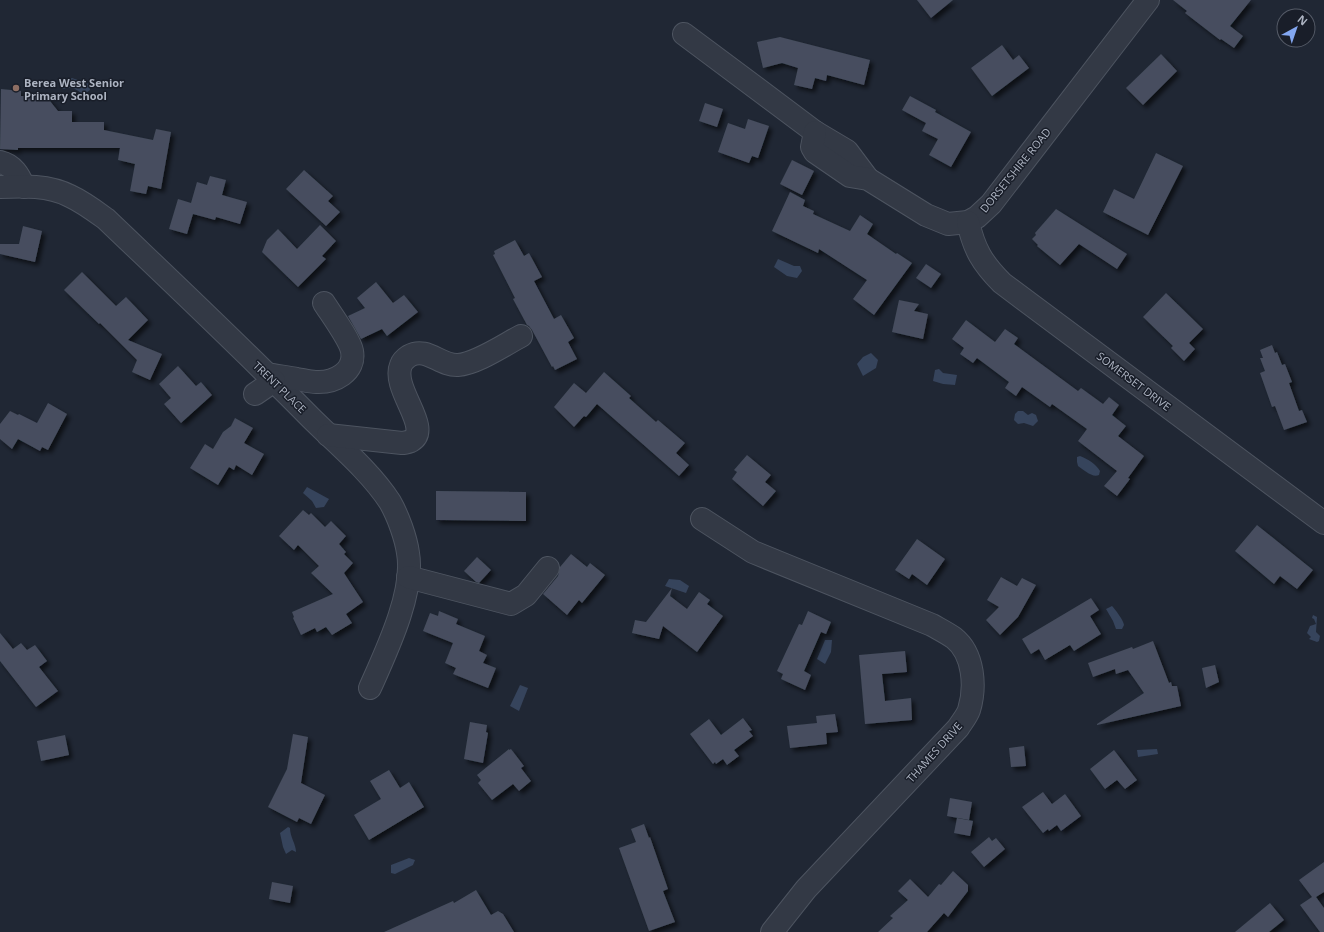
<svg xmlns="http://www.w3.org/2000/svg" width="1324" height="932" font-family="'Open Sans',sans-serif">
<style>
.water{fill:#36445c}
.building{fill:#464e5e;filter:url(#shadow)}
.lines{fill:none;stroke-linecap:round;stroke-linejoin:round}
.minor-casing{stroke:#4d5460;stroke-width:24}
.minor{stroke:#333945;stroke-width:22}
.education-dot{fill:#8d6e63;stroke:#191e29;stroke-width:1.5}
.labels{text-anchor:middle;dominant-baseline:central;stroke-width:3;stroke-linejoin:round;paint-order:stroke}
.poi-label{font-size:11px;font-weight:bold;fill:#adb4c2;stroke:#191e29;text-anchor:start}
.street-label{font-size:11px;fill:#adb4c2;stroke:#191e29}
</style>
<defs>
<filter id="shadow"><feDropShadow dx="3.5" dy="3.5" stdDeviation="2" flood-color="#0009"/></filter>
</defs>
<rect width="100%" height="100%" fill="#202734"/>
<g class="water">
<path d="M72 78 89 84 90 90 86 93H81C75 88 71 87 63 89L61 87 64 81Z"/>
<polygon points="778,259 794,266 800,266 802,271 797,278 787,276 774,267"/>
<polygon points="871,353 878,360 876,368 863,376 857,364 863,357"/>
<polygon points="939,369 943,373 957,375 955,385 943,384 933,381 935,370"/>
<polygon points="1018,411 1023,411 1028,415 1032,413 1036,415 1038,421 1033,426 1024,423 1018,424 1014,420 1015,414"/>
<path d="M1080 456C1088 459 1096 464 1100 471L1099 475C1092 478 1084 470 1078 466L1077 462V457Z"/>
<polygon points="307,487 329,499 324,507 316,508 312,501 303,493"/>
<polygon points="669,579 680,580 689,586 686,593 665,586"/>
<path d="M1112 606C1115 609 1124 621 1124 625L1122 629H1116L1113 621 1106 609Z"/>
<polygon points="1313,615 1317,617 1316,632 1320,636 1319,641 1317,642 1309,639 1311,637 1307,633 1310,626 1316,624 1314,619 1312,618"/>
<polygon points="825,640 832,640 831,652 825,664 817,659"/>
<polygon points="520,685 528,688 519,711 510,706"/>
<polygon points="1157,749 1158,754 1138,757 1137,750"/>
<path d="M288 827 290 828C290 837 296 844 296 852L292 850 286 854 283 847 280 833Z"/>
<polygon points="409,858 415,860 413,865 395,874 391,873 391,865"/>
</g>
<g class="building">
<polygon points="917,0 953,0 931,18"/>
<polygon points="1173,0 1251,0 1230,26 1243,36 1234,48 1221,39 1220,40 1185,13 1187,11"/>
<polygon points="780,37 870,60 864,85 827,75 826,81 815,78 812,89 794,85 798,68 782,63 763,68 757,42"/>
<polygon points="1002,45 1013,60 1019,55 1029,68 992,96 971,68"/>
<polygon points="1161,54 1177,71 1143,105 1126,88"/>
<polygon points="1,89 21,91 21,96 46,96 58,111 72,111 72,122 104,122 104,130 153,140 156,129 171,132 161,189 148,186 146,194 130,191 135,164 118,160 120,148 18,148 18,150 0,149"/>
<polygon points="910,96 936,110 935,112 971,132 951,167 929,155 938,139 922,131 926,123 902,110"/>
<polygon points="705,103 723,109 717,127 699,121"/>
<polygon points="748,119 769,126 758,158 752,156 749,163 718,152 728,123 745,129"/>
<polygon points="1156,153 1183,166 1148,235 1103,212 1114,189 1134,199"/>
<polygon points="792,160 814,171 802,195 780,184"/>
<polygon points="304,170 333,196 328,201 340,212 326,226 286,189"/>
<polygon points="210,176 226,180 222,195 247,202 240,224 216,217 215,220 193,214 187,234 169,229 178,199 191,203 197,182 207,185"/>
<polygon points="790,192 805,200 803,206 814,211 813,214 850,231 860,215 873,224 867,234 896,254 897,253 912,263 874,315 853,299 867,280 819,249 818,253 772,231"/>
<polygon points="1056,209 1127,254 1117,269 1079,244 1060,265 1037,246 1038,245 1032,239 1036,235 1035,233"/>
<polygon points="320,225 336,241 322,256 326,259 298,287 262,252 267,240 278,229 297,249"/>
<polygon points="23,226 42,231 35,262 0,254 0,244 19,244"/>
<polygon points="515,240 524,256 529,253 542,277 534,281 554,319 561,315 574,338 568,342 577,359 555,370 553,366 552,367 532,330 529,326 527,325 513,299 515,298 493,255 495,254 494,251"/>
<polygon points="926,264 941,274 931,288 916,278"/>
<polygon points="82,272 116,306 126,297 148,320 128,340 162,354 150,380 132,372 137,360 100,323 99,324 64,290"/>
<polygon points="376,282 393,303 404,295 418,312 387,336 382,329 361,339 348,316 365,308 357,298"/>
<polygon points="1166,293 1203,329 1189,343 1195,349 1184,361 1171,348 1173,346 1143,317"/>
<polygon points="899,300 919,304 914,311 928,314 923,339 892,332"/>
<polygon points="966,320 995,342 1005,329 1018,338 1014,344 1078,391 1081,388 1103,404 1109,397 1119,405 1112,415 1126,426 1118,436 1144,456 1128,478 1130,479 1117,496 1104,486 1117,471 1078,441 1087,429 1052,404 1050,407 1022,387 1016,396 1005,388 1009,382 977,358 973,363 960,354 964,348 952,339"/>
<polygon points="1272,345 1275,353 1277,352 1282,365 1285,364 1292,382 1289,383 1299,411 1302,410 1307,422 1284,430 1275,406 1272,407 1260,373 1265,371 1260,358 1263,358 1260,350"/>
<polygon points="178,366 196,386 201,382 212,395 181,423 164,404 171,398 159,384"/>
<polygon points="604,372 631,396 629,398 656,422 658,420 685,443 676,453 689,465 679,476 597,404 586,417 584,416 574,427 554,407 574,383 586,393"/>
<polygon points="48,403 67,414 48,450 42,447 40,451 18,439 12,449 0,439 0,424 10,411 18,415 19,414 37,423"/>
<polygon points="235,418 253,428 244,443 264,454 252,475 236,465 234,470 229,467 218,485 190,468 205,444 213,449 223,432 231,426"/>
<polygon points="747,455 771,475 765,482 776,491 763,506 732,479 737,472 734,470"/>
<polygon points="436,491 526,492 526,521 436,520"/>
<polygon points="303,510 309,515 311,513 325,527 331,521 346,536 339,544 346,552 344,554 353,563 344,573 363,602 346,614 352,623 332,635 326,627 317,632 315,628 301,635 293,618 294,617 292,612 333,594 311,573 319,566 298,545 294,550 279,536"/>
<polygon points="1257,525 1313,570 1297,589 1280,576 1274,584 1235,551"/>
<polygon points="917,539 945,559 927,585 912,574 909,579 895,570"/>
<polygon points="571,554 587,567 590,563 605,575 582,603 579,600 567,615 543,594 558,576 560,567"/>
<polygon points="477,557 491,570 479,583 476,582 464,571"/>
<polygon points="1001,577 1017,586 1022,578 1036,585 1018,617 1000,635 986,620 999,607 987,600"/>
<polygon points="672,588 670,596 687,609 699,592 710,600 707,604 723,616 697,652 663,626 659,639 632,633 635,620 646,622"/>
<polygon points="1091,598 1099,610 1090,616 1101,634 1074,651 1070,645 1045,660 1039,649 1031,654 1022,639"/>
<polygon points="439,611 458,619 456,624 485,636 479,651 487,655 483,663 496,668 488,688 453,674 456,668 445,663 453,643 423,631 430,613 438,616"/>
<polygon points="808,611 831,622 826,634 821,632 804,671 811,675 805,690 781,679 783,674 777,671 799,624 802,625"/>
<polygon points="0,633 13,649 21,643 27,650 35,645 47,661 39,667 58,691 36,707 0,661"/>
<polygon points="1153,641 1169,683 1171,682 1172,686 1177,686 1181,706 1097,725 1097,724 1144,693 1128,670 1116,674 1115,669 1093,677 1088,663 1132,647 1133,649"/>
<polygon points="905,651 907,672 882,674 885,701 911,698 912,720 865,724 859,655"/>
<polygon points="1215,665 1219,682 1206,688 1202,668"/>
<polygon points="835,714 838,732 826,733 827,744 790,748 787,726 817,723 816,716"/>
<polygon points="743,718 752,730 749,731 753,736 734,750 739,756 727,765 723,759 716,764 715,762 713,764 690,734 709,719 721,735"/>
<polygon points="470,722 487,725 486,732 488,733 483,763 464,759"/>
<polygon points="293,734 308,737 301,783 325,795 311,824 299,818 297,822 268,807 287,769"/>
<polygon points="65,735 69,755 41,761 37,741"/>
<polygon points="1024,746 1026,766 1011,767 1009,748"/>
<polygon points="509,749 509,750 511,749 524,766 521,768 531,781 519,791 513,784 492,800 478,783 481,780 477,775"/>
<polygon points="1114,750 1137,780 1125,789 1117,780 1105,789 1090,769"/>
<polygon points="389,770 400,788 409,782 424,807 369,840 354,815 381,799 370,781"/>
<polygon points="1043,792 1052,804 1065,794 1081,816 1061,831 1057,825 1049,831 1048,829 1043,833 1022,807"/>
<polygon points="950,798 972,802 969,820 947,816"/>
<polygon points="957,818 973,821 970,836 954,833"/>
<polygon points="644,824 649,838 650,837 668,889 663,891 675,922 649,931 619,848 636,842 631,829"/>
<polygon points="989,837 992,841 996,838 1005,849 984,867 971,852"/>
<polygon points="1324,862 1324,892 1316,897 1324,908 1324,932 1320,932 1300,905 1312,897 1299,880"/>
<polygon points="953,871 968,885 968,891 948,917 944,913 927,932 878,932 893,918 890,916 908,900 898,891 910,879 928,897 939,884 941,885"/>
<polygon points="272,882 293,886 290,903 269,899"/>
<polygon points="476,890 491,915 498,911 503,914 514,932 384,932 453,901 454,903"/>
<polygon points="1270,903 1284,920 1269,932 1235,932"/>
</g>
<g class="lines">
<defs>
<g id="minor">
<polyline points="684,34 815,132 847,151 868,179"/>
<polyline points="815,132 812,147 815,152 850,176 868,179 926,215 948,224 968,222 977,217 991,204 1148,0"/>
<path d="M0 162C13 165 19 175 24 187"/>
<path d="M0 187C23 186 49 185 70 196 83 202 95 211 106 219 175 285 243 349 310 417 336 443 370 471 390 502 398 516 406 538 408 553 415 592 386 652 370 688"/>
<path d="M968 222C974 249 982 263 1002 283L1324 523"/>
<path d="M267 374C277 376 287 377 297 379 303 380 310 382 316 382 334 383 356 372 352 351 350 340 331 314 324 303"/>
<polyline points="255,394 274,381"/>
<path d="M328 435 402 443C404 443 408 442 411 441 433 428 391 389 401 365 402 362 406 358 409 356 427 346 440 366 458 365 476 364 504 345 521 336"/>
<path d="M702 519 753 552 932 625C939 629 947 633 954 638 974 654 976 687 969 710 967 716 961 723 958 728L806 889 772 932"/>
<polyline points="408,577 511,604 526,595 548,568"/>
</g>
</defs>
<use href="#minor" class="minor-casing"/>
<use href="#minor" class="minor"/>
</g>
<circle class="education-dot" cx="16" cy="88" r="4"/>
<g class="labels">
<g class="poi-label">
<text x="24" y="82">Berea West Senior<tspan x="24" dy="13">Primary School</tspan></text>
</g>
<g class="street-label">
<text transform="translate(1015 170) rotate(-51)">DORSETSHIRE ROAD</text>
<text transform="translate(1134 381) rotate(37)">SOMERSET DRIVE</text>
<text transform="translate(280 387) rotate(44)">TRENT PLACE</text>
<text transform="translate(934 752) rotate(-48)">THAMES DRIVE</text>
</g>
</g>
<g transform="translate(1296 28) rotate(40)"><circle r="19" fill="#191e29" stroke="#545a66"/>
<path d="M0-3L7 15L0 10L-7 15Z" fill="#83a7f1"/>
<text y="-6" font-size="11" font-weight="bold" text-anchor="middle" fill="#adb4c2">N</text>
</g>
</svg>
